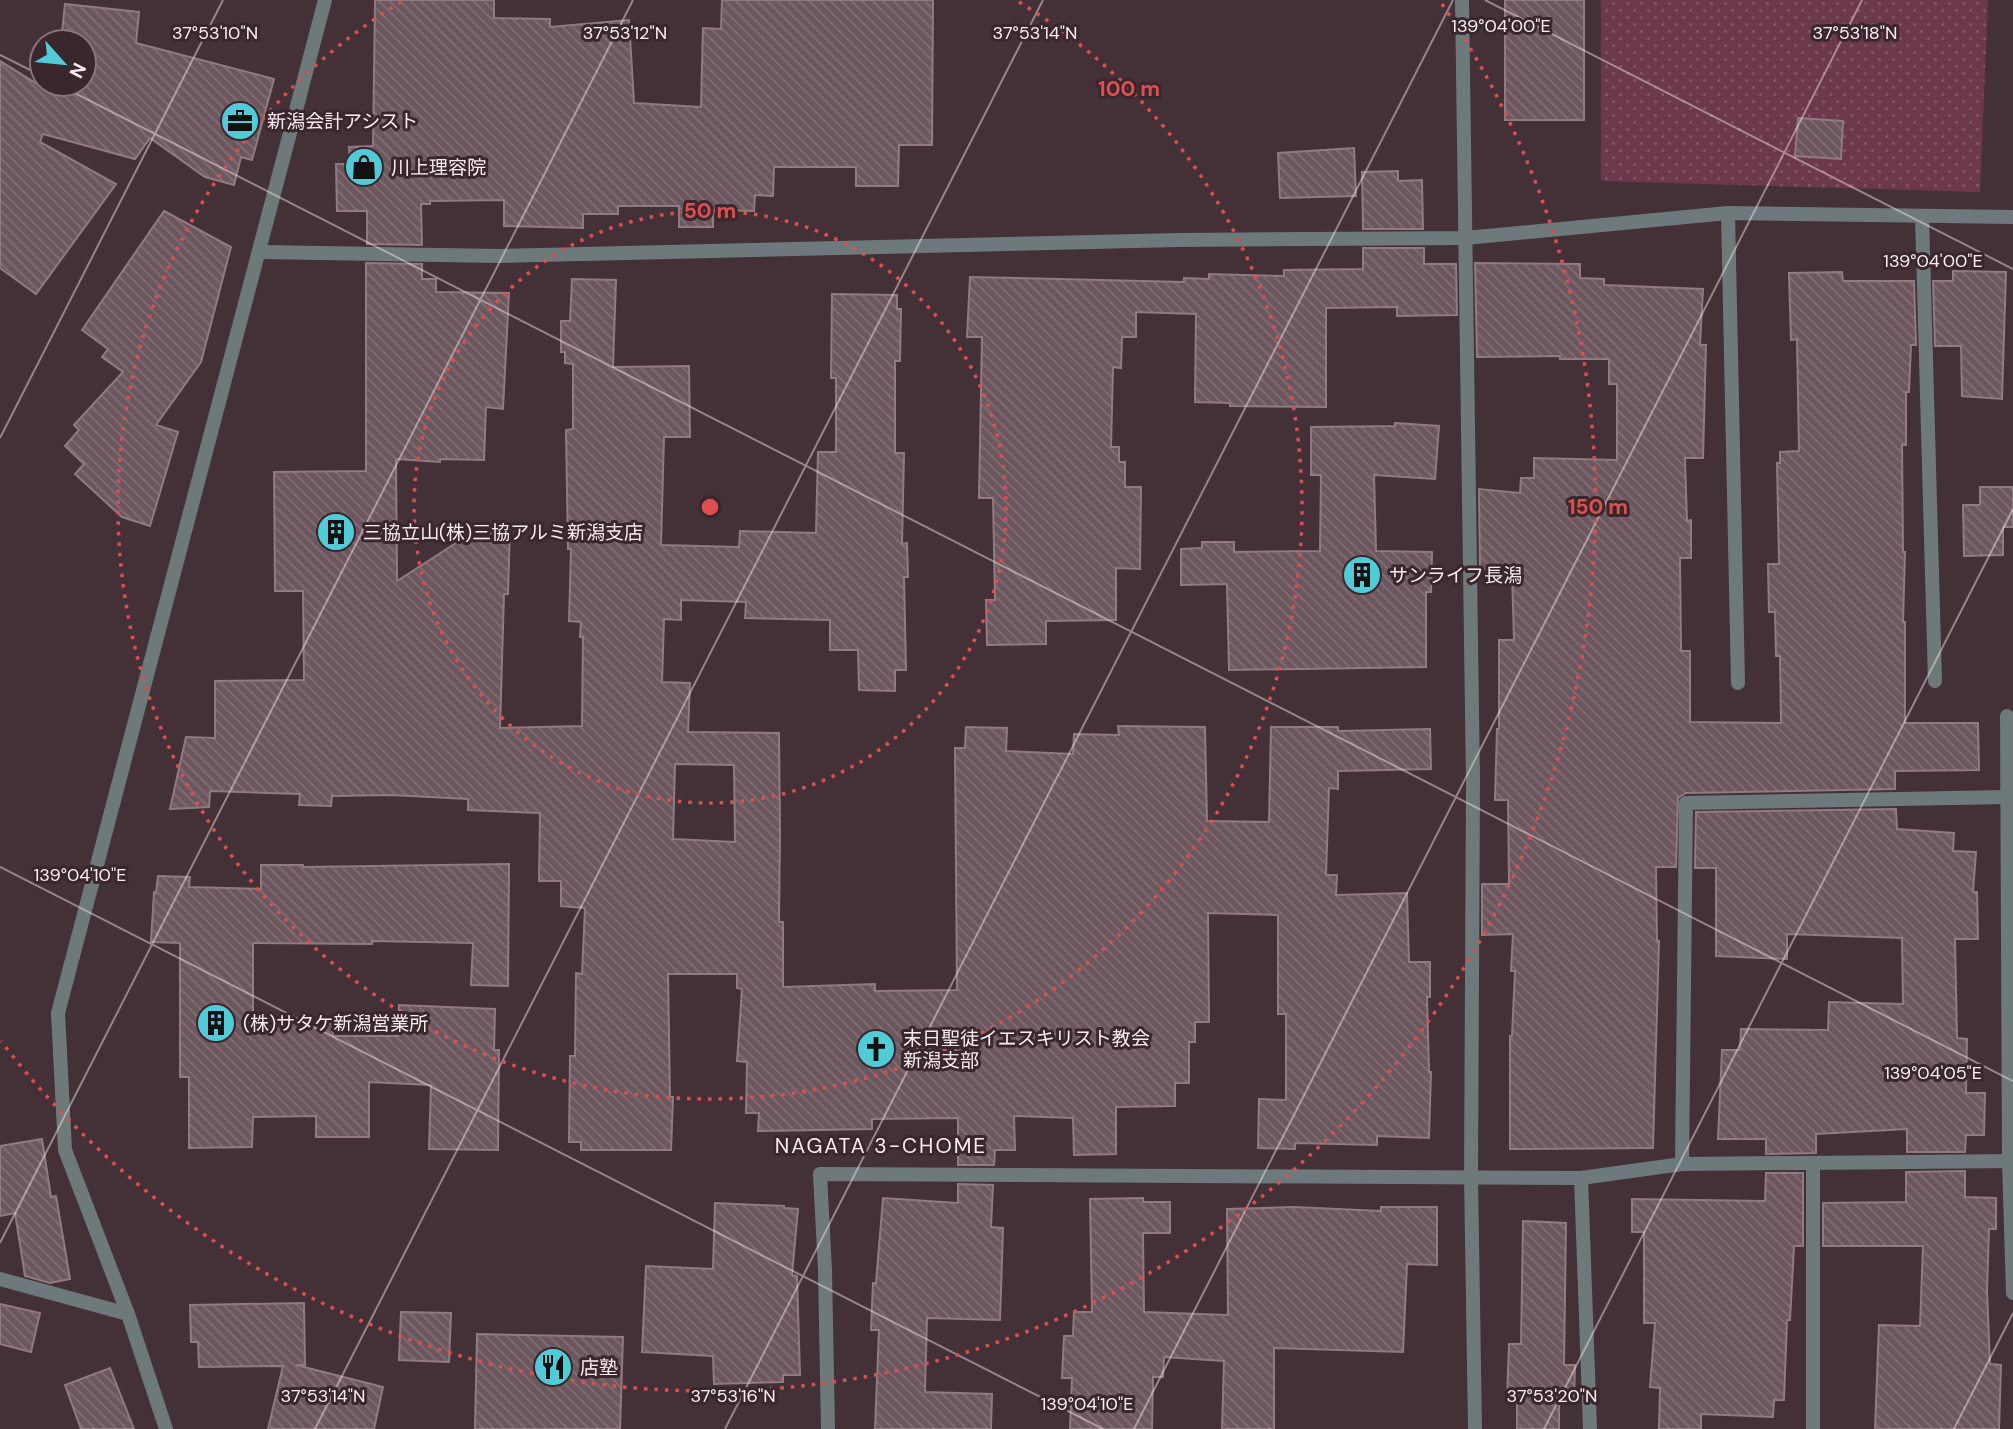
<svg xmlns="http://www.w3.org/2000/svg" width="2013" height="1429" font-family="'DM Sans','Noto Sans JP',sans-serif">
<style>
.grass{fill:url(#grass-dots)}
.building{fill:url(#building-back-hatch);stroke:#917a81;stroke-width:2;fill-rule:evenodd}
.lines{fill:none;stroke-linecap:round;stroke-linejoin:round}
.minor{stroke:#6e797b;stroke-width:14}
.ticks{fill:none;stroke:#f9ecf0;stroke-width:2;stroke-opacity:0.45}
.ring{fill:none;stroke:#dd4f50;stroke-width:3.5;stroke-dasharray:3.5 7}
.labels{text-anchor:middle;dominant-baseline:central;stroke-width:6;stroke-linejoin:round;paint-order:stroke}
.poi-label{font-size:19px;fill:#f9ecf0;stroke:#3a272d;text-anchor:start}
.neighbourhood-label{font-size:21px;letter-spacing:2px;fill:#f9ecf0;stroke:#3a272d}
.ticks-label{font-size:18px;text-anchor:middle;fill:#f9ecf0;stroke:#3a272d;stroke-width:6;stroke-linejoin:round;paint-order:stroke}
.centre{fill:#dd4f50;stroke:#3a272d;stroke-width:3.5}
.ring-label{font-size:21px;text-anchor:middle;font-weight:bold;fill:#dd4f50;stroke:#3a272d;stroke-width:6;stroke-linejoin:round;paint-order:stroke}
</style>
<defs>
<pattern id="grass-dots" width="8" height="8" patternUnits="userSpaceOnUse" patternTransform="scale(1.75)"><rect width="8" height="8" fill="#6c384b"/><path d="M2 2h.1M6 6h.1" fill="none" stroke="#825565" stroke-width="1.8" stroke-linecap="round"/></pattern>
<pattern id="building-back-hatch" width="6" height="6" patternUnits="userSpaceOnUse" patternTransform="scale(1.75)"><rect width="6" height="6" fill="#6c575e"/><path d="M-1 5l2 2M0 0l6 6M5-1l2 2" fill="none" stroke="#826f75"/></pattern>
</defs>
<rect width="100%" height="100%" fill="#443137"/>
<polygon class="grass" points="1601,0 1988,0 1980,192 1601,181"/>
<g class="building">
<polygon points="375,0 494,0 494,18 550,19 550,27 629,20 634,103 701,107 703,28 721,29 722,0 933,0 932,145 899,145 898,186 856,186 856,167 774,167 773,196 755,195 754,211 713,210 713,227 679,227 679,206 618,206 618,214 583,214 583,228 504,226 504,200 430,201 430,204 421,204 422,245 367,244 367,211 337,211 336,164 350,164 349,147 373,146"/>
<rect x="1505" y="0" width="79" height="120"/>
<polygon points="65,4 139,12 136,43 274,79 252,160 241,157 234,185 205,177 150,138 135,159 43,134 40,142 116,184 36,294 0,268 0,61 55,95 56,84 84,84 84,42 61,42"/>
<polygon points="1798,118 1843,121 1841,159 1795,156"/>
<polygon points="1354,148 1356,196 1280,198 1278,153"/>
<polygon points="1398,171 1398,181 1422,180 1423,229 1363,229 1362,172"/>
<polygon points="164,211 231,247 201,362 156,425 178,432 150,526 122,517 75,474 84,464 65,446 79,430 74,425 123,372 102,357 108,349 82,330"/>
<polygon points="1363,248 1424,248 1424,264 1456,264 1457,315 1397,316 1397,307 1326,308 1326,407 1230,406 1230,403 1195,402 1196,314 1136,312 1136,337 1122,337 1121,368 1113,367 1111,447 1119,447 1119,462 1125,462 1125,487 1141,487 1140,569 1116,568 1116,620 1046,621 1046,644 987,645 986,600 995,600 993,498 979,498 982,337 967,337 970,277 1184,282 1184,278 1209,279 1209,274 1284,276 1284,270 1363,269"/>
<path d="M366 263 422 264V279H436V292L509 293 503 409 486 407 484 460 440 459V462L396 459 397 581 487 523 510 527 508 594H504L500 728 582 726 583 637H580L581 622 569 621 571 549H568L566 430 573 429V364L565 363V352H561V321H570L572 279 616 280 613 367 689 366 690 437H664L661 545 739 547 740 531 816 533 818 452H836V378H831L832 294 897 295V309H901L900 361H895V453H904L902 544 907 543 908 577H904L906 670H895V691L859 690 858 650H830V620L745 618 746 602 681 600V620L664 619 662 682 690 683 688 732 779 733 780 831 779 922H783V987L875 984V991L957 990 955 748H965L966 727 1007 728 1006 751 1073 754 1074 734 1119 735 1118 726 1205 727 1207 821 1269 822 1271 727H1338V731L1430 729 1431 769 1338 771V789L1329 788 1326 875H1337L1336 895 1407 893 1409 962H1430V997H1427L1429 1072H1431L1429 1138 1377 1136V1145L1295 1143V1149L1258 1148 1259 1099 1286 1100V1014H1278V915L1208 913 1209 1022H1195V1042H1189V1083H1175V1106L1116 1107V1154L1074 1155 1073 1118 1014 1116 1015 1150H995L994 1165H958V1118L872 1119V1129L758 1131 759 1113H746L747 1062 737 1061 742 989 737 988V974H668L670 1097H673L671 1150H581V1142H569L570 1056H575L576 973 582 974 585 908 561 906V881H539L540 813 468 810V799L391 795 332 796 331 806 299 805 300 794 210 791 209 807 170 809 186 737 215 738V681L304 680 303 591H275L274 472 366 471ZM675 764 734 765 735 842 673 839Z"/>
<polygon points="1475,263 1580,264 1580,278 1604,279 1604,285 1703,289 1700,345 1706,345 1703,458 1685,458 1687,521 1691,520 1691,558 1680,558 1681,651 1690,651 1690,722 1781,723 1780,656 1776,656 1775,612 1769,612 1768,564 1779,564 1777,463 1780,463 1780,452 1799,451 1797,339 1791,340 1789,273 1842,272 1843,281 1914,281 1916,345 1911,345 1909,392 1906,392 1906,445 1902,445 1903,552 1905,552 1903,622 1905,622 1905,723 1978,723 1979,770 1895,771 1895,789 1686,793 1678,798 1676,867 1656,867 1657,941 1659,941 1653,1148 1510,1149 1510,1036 1512,1036 1515,971 1511,971 1513,934 1482,935 1482,884 1509,884 1508,800 1495,800 1497,729 1499,729 1499,640 1514,640 1512,573 1480,568 1479,489 1520,493 1521,478 1534,478 1534,458 1617,460 1617,384 1609,384 1609,359 1560,359 1560,356 1477,357"/>
<polygon points="1953,271 2006,272 2002,399 1962,396 1961,346 1935,346 1933,281 1953,281"/>
<polygon points="1395,423 1439,426 1435,479 1374,475 1376,551 1432,552 1431,592 1426,592 1426,667 1229,670 1227,584 1181,585 1181,549 1202,548 1202,542 1234,542 1234,552 1320,551 1321,475 1311,475 1311,427 1395,426"/>
<polygon points="1980,487 2013,487 2013,527 2003,527 2003,555 1964,556 1963,505 1980,505"/>
<polygon points="1896,809 1897,829 1954,833 1953,851 1976,852 1973,892 1977,892 1978,939 1955,939 1957,1038 1967,1039 1966,1093 1985,1093 1984,1135 1966,1135 1965,1152 1907,1152 1907,1129 1816,1134 1816,1153 1766,1154 1766,1139 1718,1139 1722,1050 1740,1050 1741,1029 1828,1030 1829,1002 1903,1004 1902,938 1787,934 1787,959 1716,956 1716,868 1695,868 1696,812"/>
<polygon points="509,864 508,986 471,985 473,943 372,941 372,944 253,943 253,1021 332,1021 333,1036 398,1036 399,1005 495,1009 494,1050 499,1050 498,1150 429,1149 431,1085 369,1082 369,1137 316,1137 316,1116 253,1117 252,1147 189,1148 189,1077 180,1077 180,943 151,942 154,892 156,893 158,876 190,877 189,887 261,889 261,865 303,865 303,867"/>
<polygon points="42,1139 51,1197 56,1196 70,1279 50,1283 25,1276 15,1213 0,1216 0,1146"/>
<polygon points="1965,1171 1965,1197 1996,1198 1996,1229 1989,1229 1987,1291 1990,1364 2001,1365 1999,1429 1875,1429 1879,1325 1920,1326 1923,1246 1823,1246 1823,1203 1906,1202 1906,1172"/>
<polygon points="1766,1173 1803,1173 1803,1246 1794,1246 1790,1320 1787,1320 1784,1400 1774,1400 1773,1417 1701,1414 1701,1429 1659,1429 1660,1388 1650,1387 1655,1323 1644,1323 1644,1232 1632,1232 1632,1199 1765,1201"/>
<polygon points="958,1184 993,1185 991,1227 1003,1228 1000,1320 927,1318 925,1392 992,1394 991,1429 875,1429 879,1330 871,1330 873,1283 876,1283 883,1198 958,1203"/>
<polygon points="1143,1198 1143,1202 1170,1202 1170,1233 1143,1233 1144,1312 1228,1315 1227,1209 1294,1207 1381,1211 1381,1207 1437,1207 1437,1265 1407,1264 1403,1352 1274,1348 1274,1429 1222,1429 1224,1361 1164,1357 1163,1377 1153,1377 1152,1429 1070,1429 1072,1378 1062,1378 1064,1336 1073,1336 1074,1312 1092,1312 1090,1199"/>
<polygon points="715,1203 784,1206 784,1208 798,1209 792,1275 797,1276 800,1375 783,1375 783,1382 714,1384 713,1356 642,1352 646,1266 713,1269"/>
<polygon points="1523,1221 1566,1223 1564,1365 1575,1365 1574,1401 1559,1400 1559,1429 1517,1429 1517,1399 1507,1399 1509,1344 1521,1344"/>
<polygon points="304,1303 305,1365 296,1365 383,1387 374,1429 268,1429 283,1366 199,1367 198,1342 191,1342 190,1305"/>
<polygon points="0,1304 40,1313 31,1352 0,1344"/>
<polygon points="401,1312 451,1313 449,1362 399,1360"/>
<polygon points="477,1334 623,1337 620,1429 475,1429"/>
<polygon points="110,1368 134,1429 81,1429 65,1385"/>
</g>
<g class="lines">
<g class="minor">
<polyline points="1462,0 1473,782 1471,1176 1475,1429"/>
<polyline points="1728,213 1738,683"/>
<polyline points="1922,216 1935,681"/>
<polyline points="261,252 499,256 1179,240 1466,238 1728,213 2013,217"/>
<polyline points="2007,716 2009,1160 2013,1293"/>
<polyline points="1682,1164 1686,803 2007,797"/>
<polyline points="1581,1178 1590,1429"/>
<polyline points="0,1279 128,1314 166,1429"/>
<polyline points="128,1314 65,1150 58,1013 325,0"/>
<polyline points="828,1429 825,1270 820,1174 1581,1178 1682,1164 2013,1161"/>
<polyline points="1813,1429 1813,1163"/>
</g>
</g>
<path class="ticks" d="M1485 0 2013 269M0 55 42 76M57 84 2013 1081M0 438 223 0M0 867 1103 1429M0 1243 633 0M315 1429 1043 0M725 1429 1453 0M1134 1429 1862 0M1544 1429 2013 509M1954 1429 2013 1313"/>
<g class="ring">
<circle cx="710" cy="507" r="296"/>
<path d="M1019 2A592 592 0 1 1 401 2"/>
<path d="M1442 4A888 888 0 0 1 1 1041"/>
</g>
<defs>
<symbol id="office-disc" viewBox="-11 -11 22 22"><circle r="9.5" fill="#52cbd8" stroke="#3a272d"/><path d="M-6-3h4V-5.5h4V-3h4V5H-6ZM-1-4.5V-3h2v-1.5ZM-6 0V1H6V0Z" fill="#111"/></symbol>
<symbol id="shop-disc" viewBox="-11 -11 22 22"><circle r="9.5" fill="#52cbd8" stroke="#3a272d"/><path d="M-5-2.5h2.3a2.7 3.5 0 0 1 5.4 0H5L5.5 6h-11ZM-1.5-2.5h3a1.5 2.3 0 0 0-3 0Z" fill="#111"/></symbol>
<symbol id="building-disc" viewBox="-11 -11 22 22"><circle r="9.5" fill="#52cbd8" stroke="#3a272d"/><path d="M-4-6H4V6H1V3H-1V6H-4ZM-2.5-4.3h1.7v1.8h-1.7ZM.8-4.3h1.7v1.8H.8ZM-2.5-1h1.7V.8h-1.7ZM.8-1h1.7V.8H.8Z" fill="#111"/></symbol>
<symbol id="church-disc" viewBox="-11 -11 22 22"><circle r="9.5" fill="#52cbd8" stroke="#3a272d"/><path d="M-1.2-6h2.4v3.5h3.3v2.4h-3.3V6h-2.4V-.1h-3.3v-2.4h3.3Z" fill="#111"/></symbol>
<symbol id="restaurant-disc" viewBox="-11 -11 22 22"><circle r="9.5" fill="#52cbd8" stroke="#3a272d"/><path d="M-5-6h1v4h1v-4h1v4h1v-4h1v5L-1.5 .5V6h-2V.5L-5-1ZM5-6V6H3V1.5H1.5Q1.5-4 5-6Z" fill="#111"/></symbol>
</defs>
<g fill-rule="evenodd">
<use href="#office-disc" x="218" y="99" width="44" height="44"/>
<use href="#shop-disc" x="342" y="145" width="44" height="44"/>
<use href="#building-disc" x="314" y="510" width="44" height="44"/>
<use href="#building-disc" x="1340" y="553" width="44" height="44"/>
<use href="#building-disc" x="194" y="1001" width="44" height="44"/>
<use href="#church-disc" x="854" y="1027" width="44" height="44"/>
<use href="#restaurant-disc" x="531" y="1345" width="44" height="44"/>
</g>
<g class="labels">
<g class="poi-label">
<text x="267" y="121">新潟会計アシスト</text>
<text x="391" y="167">川上理容院</text>
<text x="363" y="532">三協立山(株)三協アルミ新潟支店</text>
<text x="1389" y="575">サンライフ長潟</text>
<text x="243" y="1023">(株)サタケ新潟営業所</text>
<text x="903" y="1038">末日聖徒イエスキリスト教会<tspan x="903" dy="22">新潟支部</tspan></text>
<text x="580" y="1367">店塾</text>
</g>
<g class="neighbourhood-label">
<text x="881" y="1146">NAGATA 3-CHOME</text>
</g>
</g>
<g class="ticks-label">
<text x="1501" y="32">139°04'00"E</text>
<text x="215" y="39">37°53'10"N</text>
<text x="625" y="39">37°53'12"N</text>
<text x="1035" y="39">37°53'14"N</text>
<text x="1855" y="39">37°53'18"N</text>
<text x="1933" y="267">139°04'00"E</text>
<text x="80" y="881">139°04'10"E</text>
<text x="1933" y="1079">139°04'05"E</text>
<text x="323" y="1402">37°53'14"N</text>
<text x="733" y="1402">37°53'16"N</text>
<text x="1552" y="1402">37°53'20"N</text>
<text x="1087" y="1410">139°04'10"E</text>
</g>
<circle cx="710" cy="507" r="10" class="centre"/>
<g class="ring-label">
<text x="1129" y="96">100 m</text>
<text x="710" y="218">50 m</text>
<text x="1598" y="514">150 m</text>
</g>
<g transform="translate(63 63) rotate(117)"><circle r="33" fill="#3a272d" stroke="#86767b" stroke-width="2"/>
<path d="M0-5L12 26L0 18L-12 26Z" fill="#52cbd8"/>
<text y="-10" font-size="19" font-weight="bold" text-anchor="middle" fill="#f9ecf0">N</text>
</g>
</svg>
